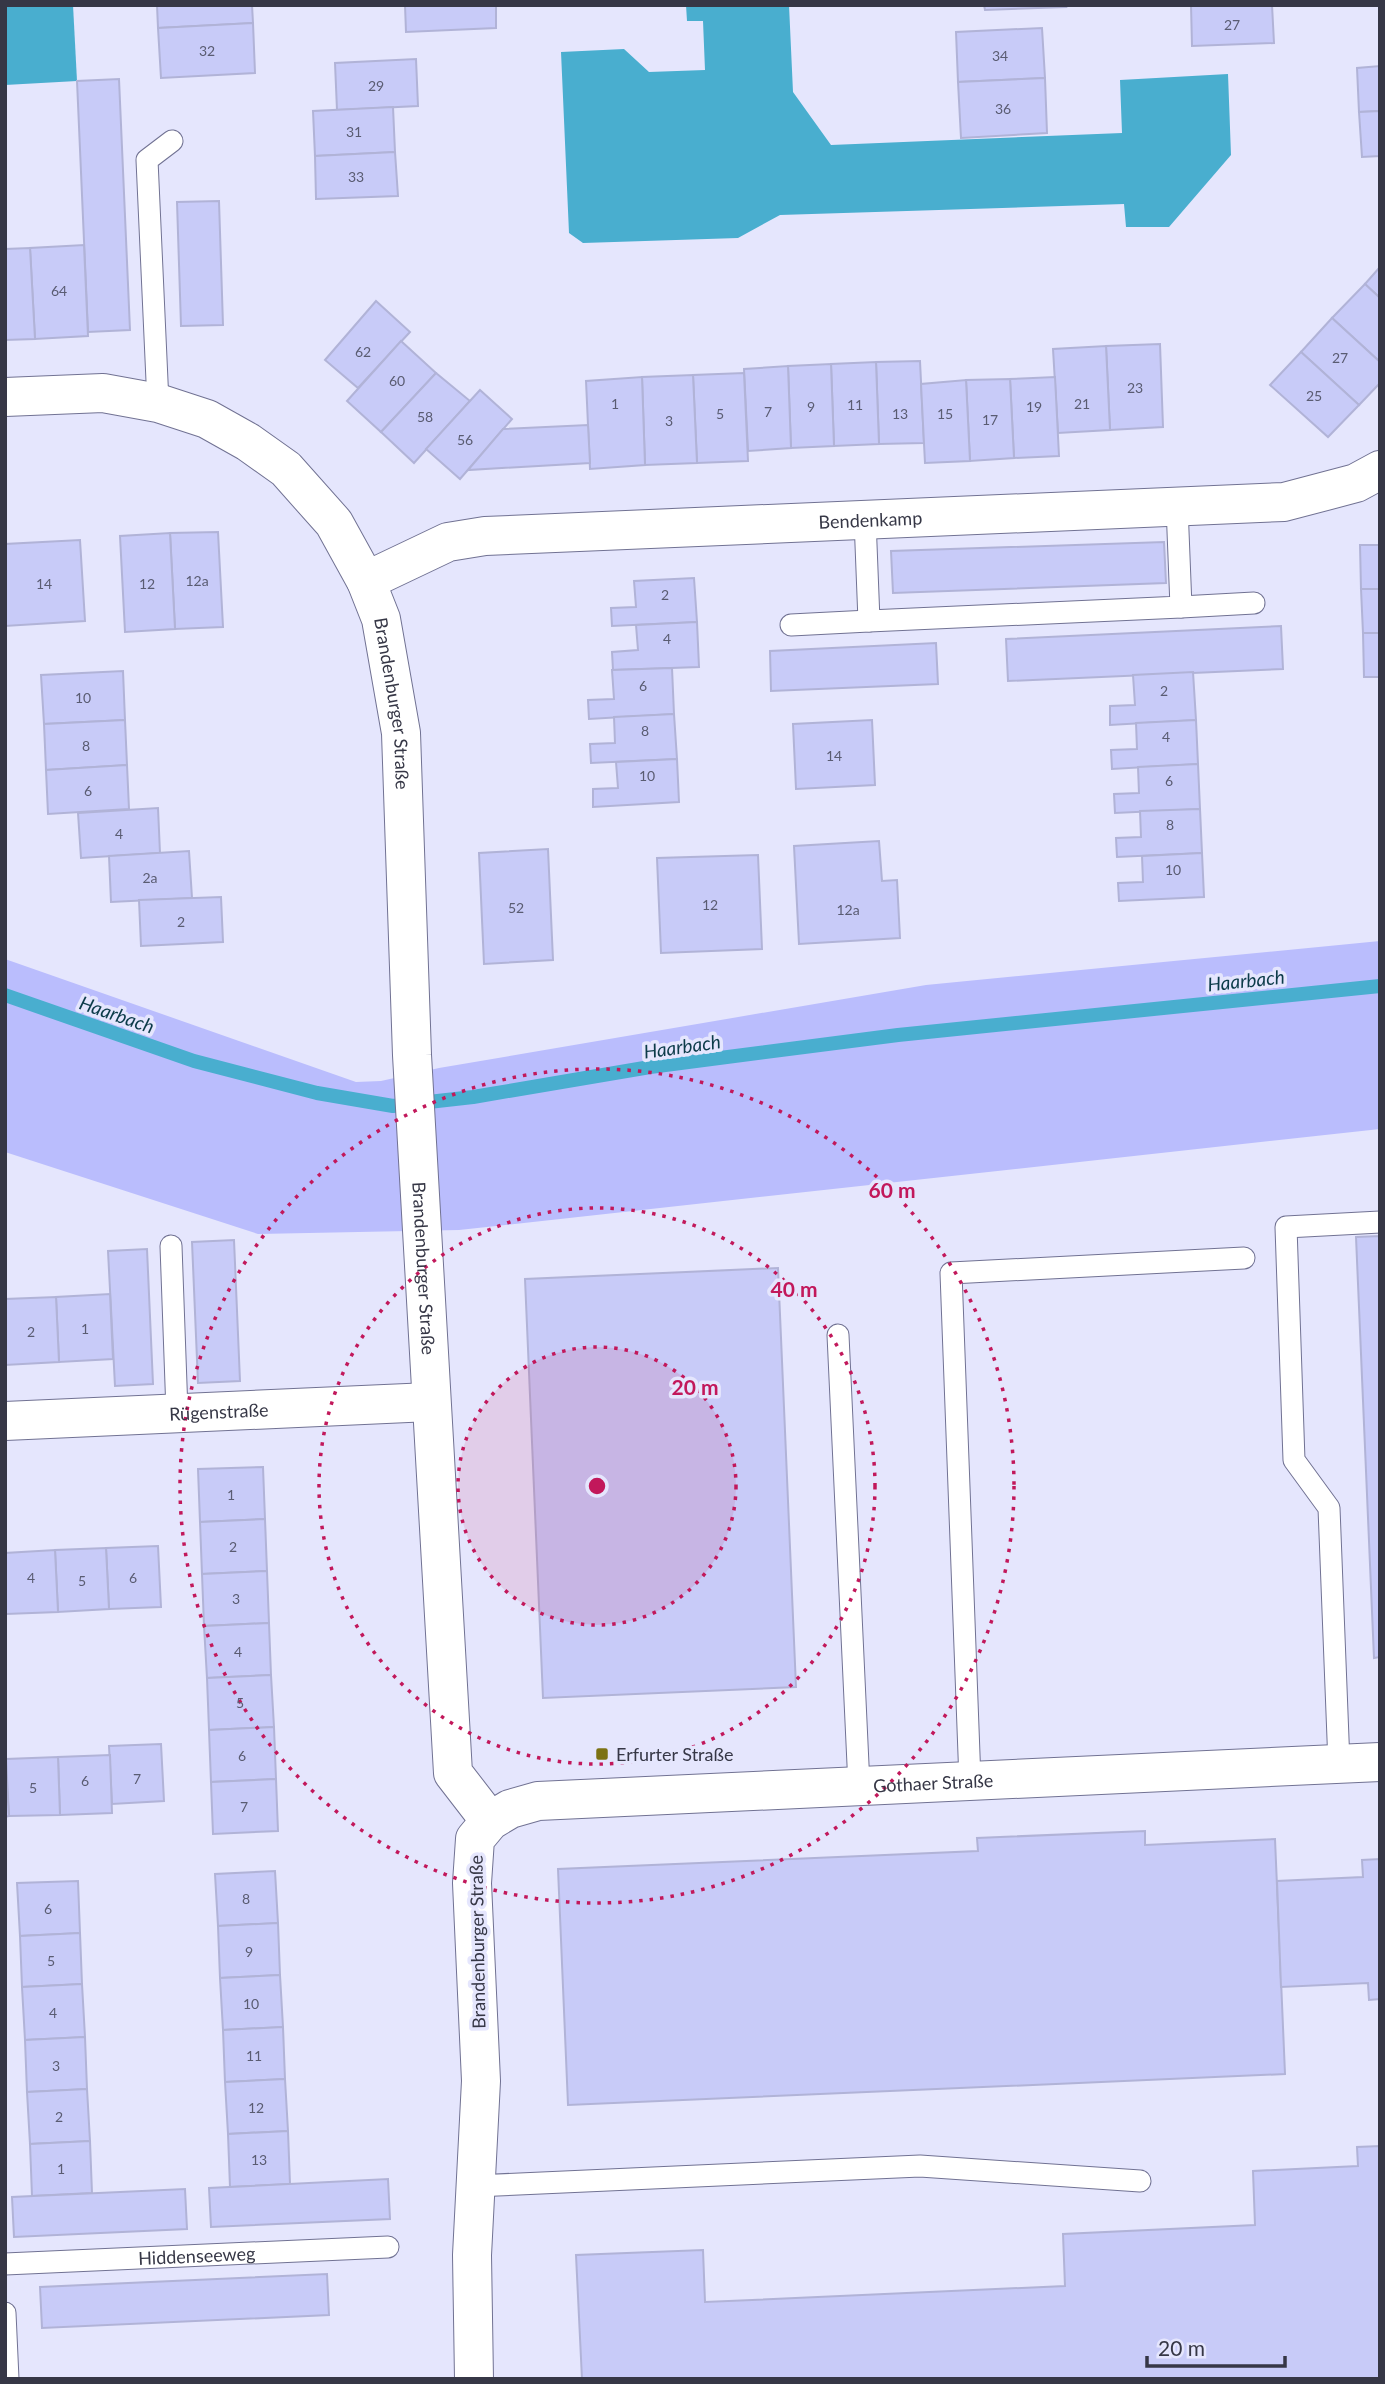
<svg xmlns="http://www.w3.org/2000/svg" width="1385" height="2384" font-family="Lato,sans-serif">
<style>
.green{fill:#babdfd}
.water{fill:#49aecf}
.lines{fill:none;stroke-linecap:round;stroke-linejoin:round}
.stream{stroke:#49aecf;stroke-width:14}
.building{fill:#c8cbf8;stroke:#b1b3d7;stroke-width:2}
.lane-casing{stroke:#717293;stroke-width:23}
.street-casing{stroke:#717293;stroke-width:40}
.lane{stroke:#fff;stroke-width:21}
.street{stroke:#fff;stroke-width:38}
.ring{fill:none;stroke:#c2185b;stroke-width:3.5;stroke-dasharray:3.5 7}
.poi-dot{fill:#7c7213;stroke:#e5e6fd;stroke-width:2.5}
.labels{text-anchor:middle;dominant-baseline:central;stroke-width:7;stroke-linejoin:round;paint-order:stroke}
.number-label{font-size:14px;fill:#5a5c72}
.street-label{font-size:18px;fill:#363746;stroke:#e5e6fd}
.poi-label{font-size:18px;fill:#363746;stroke:#e5e6fd;text-anchor:start}
.water-label{font-size:19px;font-style:italic;fill:#0c3b49;stroke:#e5e6fd}
.centre{fill:#c2185b;stroke:#e5e6fd;stroke-width:3.5}
.ring-label{font-size:21px;text-anchor:middle;font-weight:bold;fill:#c2185b;stroke:#e5e6fd;stroke-width:7;stroke-linejoin:round;paint-order:stroke}
</style>
<rect width="100%" height="100%" fill="#e5e6fd"/>
<polygon class="green" points="1380,941 1380,1129 459,1230 258,1234 5,1152 5,959 356,1082 381,1081 439,1068 926,985"/>
<g class="water">
<polygon points="5,5 73,5 77,81 5,85"/>
<polygon points="686,5 789,5 793,92 831,145 1122,133 1120,80 1228,74 1231,155 1169,227 1126,227 1124,204 780,215 738,238 583,243 569,233 561,52 624,49 649,72 705,70 703,21 687,21"/>
</g>
<g class="lines">
<polyline class="stream" points="5,995 194,1061 317,1093 393,1106 473,1097 650,1067 898,1035 1380,986"/>
</g>
<g class="building">
<polygon points="157,5 252,5 253,23 158,28"/>
<polygon points="405,5 496,5 496,28 406,32"/>
<polygon points="984,5 1065,5 1066,7 985,10"/>
<polygon points="1191,5 1272,5 1274,43 1192,46"/>
<polygon points="253,23 255,73 161,78 158,28"/>
<polygon points="1042,28 1045,78 958,82 956,32"/>
<polygon points="416,59 418,106 337,110 335,63"/>
<polygon points="1380,66 1380,111 1359,112 1357,68"/>
<polygon points="1045,78 1047,133 961,138 958,82"/>
<polygon points="119,79 130,330 88,332 77,81"/>
<polygon points="393,107 395,152 315,156 313,111"/>
<polygon points="1380,111 1380,156 1362,157 1359,112"/>
<polygon points="395,152 398,196 316,199 315,156"/>
<polygon points="219,201 223,325 181,326 177,202"/>
<polygon points="84,245 88,336 35,339 30,248"/>
<polygon points="30,248 35,339 5,340 5,249"/>
<polygon points="1380,267 1380,298 1365,284"/>
<polygon points="1365,284 1380,298 1380,362 1332,318"/>
<polygon points="376,301 410,332 358,388 325,360"/>
<polygon points="1332,318 1380,362 1380,383 1359,405 1301,352"/>
<polygon points="401,341 436,373 381,432 347,401"/>
<polygon points="1160,344 1163,427 1110,430 1106,346"/>
<polygon points="1106,346 1110,430 1058,433 1053,349"/>
<polygon points="1301,352 1359,405 1328,437 1270,385"/>
<polygon points="920,361 924,443 879,444 876,362"/>
<polygon points="876,362 879,444 834,446 831,364"/>
<polygon points="831,364 834,446 791,448 788,366"/>
<polygon points="788,366 791,448 748,451 744,369"/>
<polygon points="436,373 470,401 414,463 381,432"/>
<polygon points="744,373 748,461 697,463 693,375"/>
<polygon points="693,375 697,463 645,465 642,377"/>
<polygon points="642,377 645,465 590,469 586,381"/>
<polygon points="1055,377 1059,456 1014,458 1010,379"/>
<polygon points="1010,379 1014,458 970,461 966,380"/>
<polygon points="966,380 970,461 925,463 921,384"/>
<polygon points="480,390 512,419 460,479 426,449"/>
<polygon points="588,425 590,463 468,470 503,429"/>
<polygon points="218,532 223,627 175,629 170,533"/>
<polygon points="170,533 175,629 125,632 120,536"/>
<polygon points="80,540 85,621 5,626 5,544"/>
<polygon points="1164,542 1166,583 893,593 891,551"/>
<polygon points="1360,545 1380,545 1380,589 1361,589"/>
<polygon points="694,578 697,622 612,626 611,608 636,607 634,581"/>
<polygon points="1361,589 1380,589 1380,633 1363,633"/>
<polygon points="697,622 699,667 613,670 612,652 638,650 636,625"/>
<polygon points="1281,626 1283,669 1008,681 1006,639"/>
<polygon points="1363,633 1380,633 1380,677 1364,677"/>
<polygon points="936,643 938,684 771,691 770,651"/>
<polygon points="672,668 674,714 589,719 588,700 614,699 612,670"/>
<polygon points="123,671 125,720 44,724 41,675"/>
<polygon points="1193,672 1196,720 1110,725 1110,706 1135,705 1133,675"/>
<polygon points="674,714 677,759 591,763 590,744 615,743 614,717"/>
<polygon points="125,720 127,765 46,770 44,724"/>
<polygon points="872,720 875,785 796,789 793,724"/>
<polygon points="1196,720 1198,764 1112,769 1111,750 1137,749 1136,723"/>
<polygon points="677,759 679,802 593,807 593,789 618,788 616,762"/>
<polygon points="1198,764 1200,809 1115,813 1114,794 1139,793 1138,767"/>
<polygon points="127,765 129,809 48,814 46,770"/>
<polygon points="158,808 160,853 81,858 78,813"/>
<polygon points="1200,809 1202,853 1117,857 1116,838 1141,837 1140,811"/>
<polygon points="879,841 882,881 897,880 900,938 799,944 794,846"/>
<polygon points="548,849 553,960 484,964 479,853"/>
<polygon points="189,851 192,898 111,902 109,856"/>
<polygon points="1202,853 1204,897 1119,901 1118,883 1143,882 1142,856"/>
<polygon points="758,855 762,949 661,953 657,858"/>
<polygon points="221,897 223,942 141,946 139,900"/>
<polygon points="1380,1236 1380,1657 1374,1658 1356,1237"/>
<polygon points="234,1240 240,1381 198,1383 192,1242"/>
<polygon points="147,1249 153,1384 115,1386 108,1251"/>
<polygon points="778,1268 796,1687 543,1698 525,1279"/>
<polygon points="110,1294 113,1359 59,1362 56,1297"/>
<polygon points="56,1297 59,1362 5,1365 5,1299"/>
<polygon points="263,1467 265,1519 200,1522 198,1469"/>
<polygon points="265,1519 267,1571 202,1574 200,1522"/>
<polygon points="158,1546 161,1607 109,1609 106,1548"/>
<polygon points="106,1548 109,1609 58,1612 55,1550"/>
<polygon points="55,1550 58,1612 6,1614 5,1553"/>
<polygon points="267,1571 269,1623 204,1626 202,1574"/>
<polygon points="269,1623 271,1675 207,1678 204,1626"/>
<polygon points="271,1675 274,1727 209,1730 207,1678"/>
<polygon points="274,1727 276,1779 211,1782 209,1730"/>
<polygon points="161,1744 164,1801 112,1804 109,1746"/>
<polygon points="110,1755 112,1813 60,1815 58,1757"/>
<polygon points="58,1757 60,1815 9,1816 6,1759"/>
<polygon points="5,1759 9,1816 5,1817"/>
<polygon points="276,1779 278,1831 213,1834 211,1782"/>
<polygon points="1145,1831 1145,1845 1275,1839 1285,2074 568,2105 558,1869 978,1851 977,1838"/>
<polygon points="1380,1859 1380,1999 1369,2000 1368,1983 1281,1987 1277,1881 1363,1877 1362,1860"/>
<polygon points="275,1871 278,1923 218,1926 215,1874"/>
<polygon points="78,1881 80,1933 20,1936 17,1883"/>
<polygon points="278,1923 280,1975 220,1978 218,1926"/>
<polygon points="80,1933 82,1984 22,1987 20,1936"/>
<polygon points="280,1975 283,2027 223,2030 220,1978"/>
<polygon points="82,1984 85,2037 25,2040 22,1987"/>
<polygon points="283,2027 285,2079 225,2082 223,2030"/>
<polygon points="85,2037 87,2089 27,2092 25,2040"/>
<polygon points="285,2079 288,2131 228,2134 225,2082"/>
<polygon points="87,2089 90,2141 30,2144 27,2092"/>
<polygon points="288,2131 290,2184 230,2187 228,2134"/>
<polygon points="90,2141 92,2193 32,2196 30,2144"/>
<polygon points="1380,2146 1380,2379 582,2379 576,2255 703,2250 705,2302 1065,2286 1063,2234 1255,2225 1253,2171 1358,2166 1357,2147"/>
<polygon points="388,2179 390,2219 211,2227 209,2188"/>
<polygon points="185,2189 187,2229 14,2237 12,2197"/>
<polygon points="327,2274 329,2315 42,2328 40,2287"/>
</g>
<g class="lines">
<defs>
<g id="lane">
<polyline points="158,403 147,160 172,141"/>
<polyline points="865,519 869,621 1181,607 1177,506"/>
<polyline points="1181,607 1254,603"/>
<polyline points="791,625 869,621"/>
<polyline points="171,1246 177,1412"/>
<polyline points="838,1335 859,1786"/>
<polyline points="1339,1764 1329,1508 1294,1460 1286,1227 1380,1222"/>
<polyline points="970,1781 951,1273 1244,1258"/>
<polyline points="474,2186 920,2166 1140,2181"/>
<path id="s1" d="M5 2264 388 2247"/>
<polyline points="5,2313 8,2379"/>
</g>
<g id="street">
<path id="s2" d="M5 397 103 393 158 403 207 419 248 442 286 469 334 523 366 581 381 619 401 733 412 1055 453 1773 490 1821"/>
<path id="s3" d="M366 581 448 542 485 536 1284 502 1356 483 1380 470"/>
<path id="s4" d="M5 1421 430 1402"/>
<path id="s5" d="M474 2379 472 2255 481 2081 472 1883 475 1839 490 1821 510 1809 538 1801 1380 1762"/>
</g>
</defs>
<use href="#lane" class="lane-casing"/>
<use href="#street" class="street-casing"/>
<use href="#lane" class="lane"/>
<use href="#street" class="street"/>
</g>
<circle cx="597" cy="1486" r="139" fill="#c2185b" fill-opacity=".12"/>
<g class="ring">
<circle cx="597" cy="1486" r="139"/>
<circle cx="597" cy="1486" r="278"/>
<circle cx="597" cy="1486" r="417"/>
</g>
<rect class="poi-dot" x="595" y="1747" width="14" height="14" rx="3.5"/>
<g class="labels">
<g class="number-label">
<text x="1232" y="24">27</text>
<text x="207" y="50">32</text>
<text x="1000" y="55">34</text>
<text x="376" y="85">29</text>
<text x="1003" y="108">36</text>
<text x="354" y="131">31</text>
<text x="356" y="176">33</text>
<text x="59" y="290">64</text>
<text x="363" y="351">62</text>
<text x="1340" y="357">27</text>
<text x="397" y="380">60</text>
<text x="1135" y="387">23</text>
<text x="1314" y="395">25</text>
<text x="615" y="403">1</text>
<text x="1082" y="403">21</text>
<text x="855" y="404">11</text>
<text x="811" y="406">9</text>
<text x="1034" y="406">19</text>
<text x="768" y="411">7</text>
<text x="720" y="413">5</text>
<text x="900" y="413">13</text>
<text x="945" y="413">15</text>
<text x="425" y="416">58</text>
<text x="990" y="419">17</text>
<text x="669" y="420">3</text>
<text x="465" y="439">56</text>
<text x="197" y="580">12a</text>
<text x="44" y="583">14</text>
<text x="147" y="583">12</text>
<text x="665" y="594">2</text>
<text x="667" y="638">4</text>
<text x="643" y="685">6</text>
<text x="1164" y="690">2</text>
<text x="83" y="697">10</text>
<text x="645" y="730">8</text>
<text x="1166" y="736">4</text>
<text x="86" y="745">8</text>
<text x="834" y="755">14</text>
<text x="647" y="775">10</text>
<text x="1169" y="780">6</text>
<text x="88" y="790">6</text>
<text x="1170" y="824">8</text>
<text x="119" y="833">4</text>
<text x="1173" y="869">10</text>
<text x="150" y="877">2a</text>
<text x="710" y="904">12</text>
<text x="516" y="907">52</text>
<text x="848" y="909">12a</text>
<text x="181" y="921">2</text>
<text x="85" y="1328">1</text>
<text x="31" y="1331">2</text>
<text x="231" y="1494">1</text>
<text x="233" y="1546">2</text>
<text x="31" y="1577">4</text>
<text x="133" y="1577">6</text>
<text x="82" y="1580">5</text>
<text x="236" y="1598">3</text>
<text x="238" y="1651">4</text>
<text x="240" y="1702">5</text>
<text x="242" y="1755">6</text>
<text x="137" y="1778">7</text>
<text x="85" y="1780">6</text>
<text x="33" y="1787">5</text>
<text x="244" y="1806">7</text>
<text x="246" y="1898">8</text>
<text x="48" y="1908">6</text>
<text x="249" y="1951">9</text>
<text x="51" y="1960">5</text>
<text x="251" y="2003">10</text>
<text x="53" y="2012">4</text>
<text x="254" y="2055">11</text>
<text x="56" y="2065">3</text>
<text x="256" y="2107">12</text>
<text x="59" y="2116">2</text>
<text x="259" y="2159">13</text>
<text x="61" y="2168">1</text>
</g>
<g class="street-label">
<text stroke="none"><textPath href="#s3" startOffset="514">Bendenkamp</textPath></text>
<text stroke="none"><textPath href="#s2" startOffset="564">Brandenburger Straße</textPath></text>
<text stroke="none"><textPath href="#s2" startOffset="1130">Brandenburger Straße</textPath></text>
<text stroke="none"><textPath href="#s4" startOffset="214">Rügenstraße</textPath></text>
<text stroke="none"><textPath href="#s5" startOffset="1012">Gothaer Straße</textPath></text>
<text transform="translate(477 1942) rotate(-91)">Brandenburger Straße</text>
<text stroke="none"><textPath href="#s1" startOffset="192">Hiddenseeweg</textPath></text>
</g>
<g class="poi-label">
<text x="616" y="1754">Erfurter Straße</text>
</g>
<g class="water-label">
<text transform="translate(1246 980) rotate(-6)">Haarbach</text>
<text transform="translate(117 1014) rotate(19)">Haarbach</text>
<text transform="translate(682 1046) rotate(-8)">Haarbach</text>
</g>
</g>
<circle cx="597" cy="1486" r="10" class="centre"/>
<g class="ring-label">
<text x="892" y="1198">60 m</text>
<text x="794" y="1297">40 m</text>
<text x="695" y="1395">20 m</text>
</g>
<rect width="1385" height="2384" fill="none" stroke="#363746" stroke-width="14"/>
<path d="M1147 2356v10h138v-10" fill="none" stroke="#363746" stroke-width="3.5"/>
<text x="1158" y="2356" font-size="21" fill="#363746" stroke="#e5e6fd" stroke-width="5" paint-order="stroke">20 m</text>
</svg>
